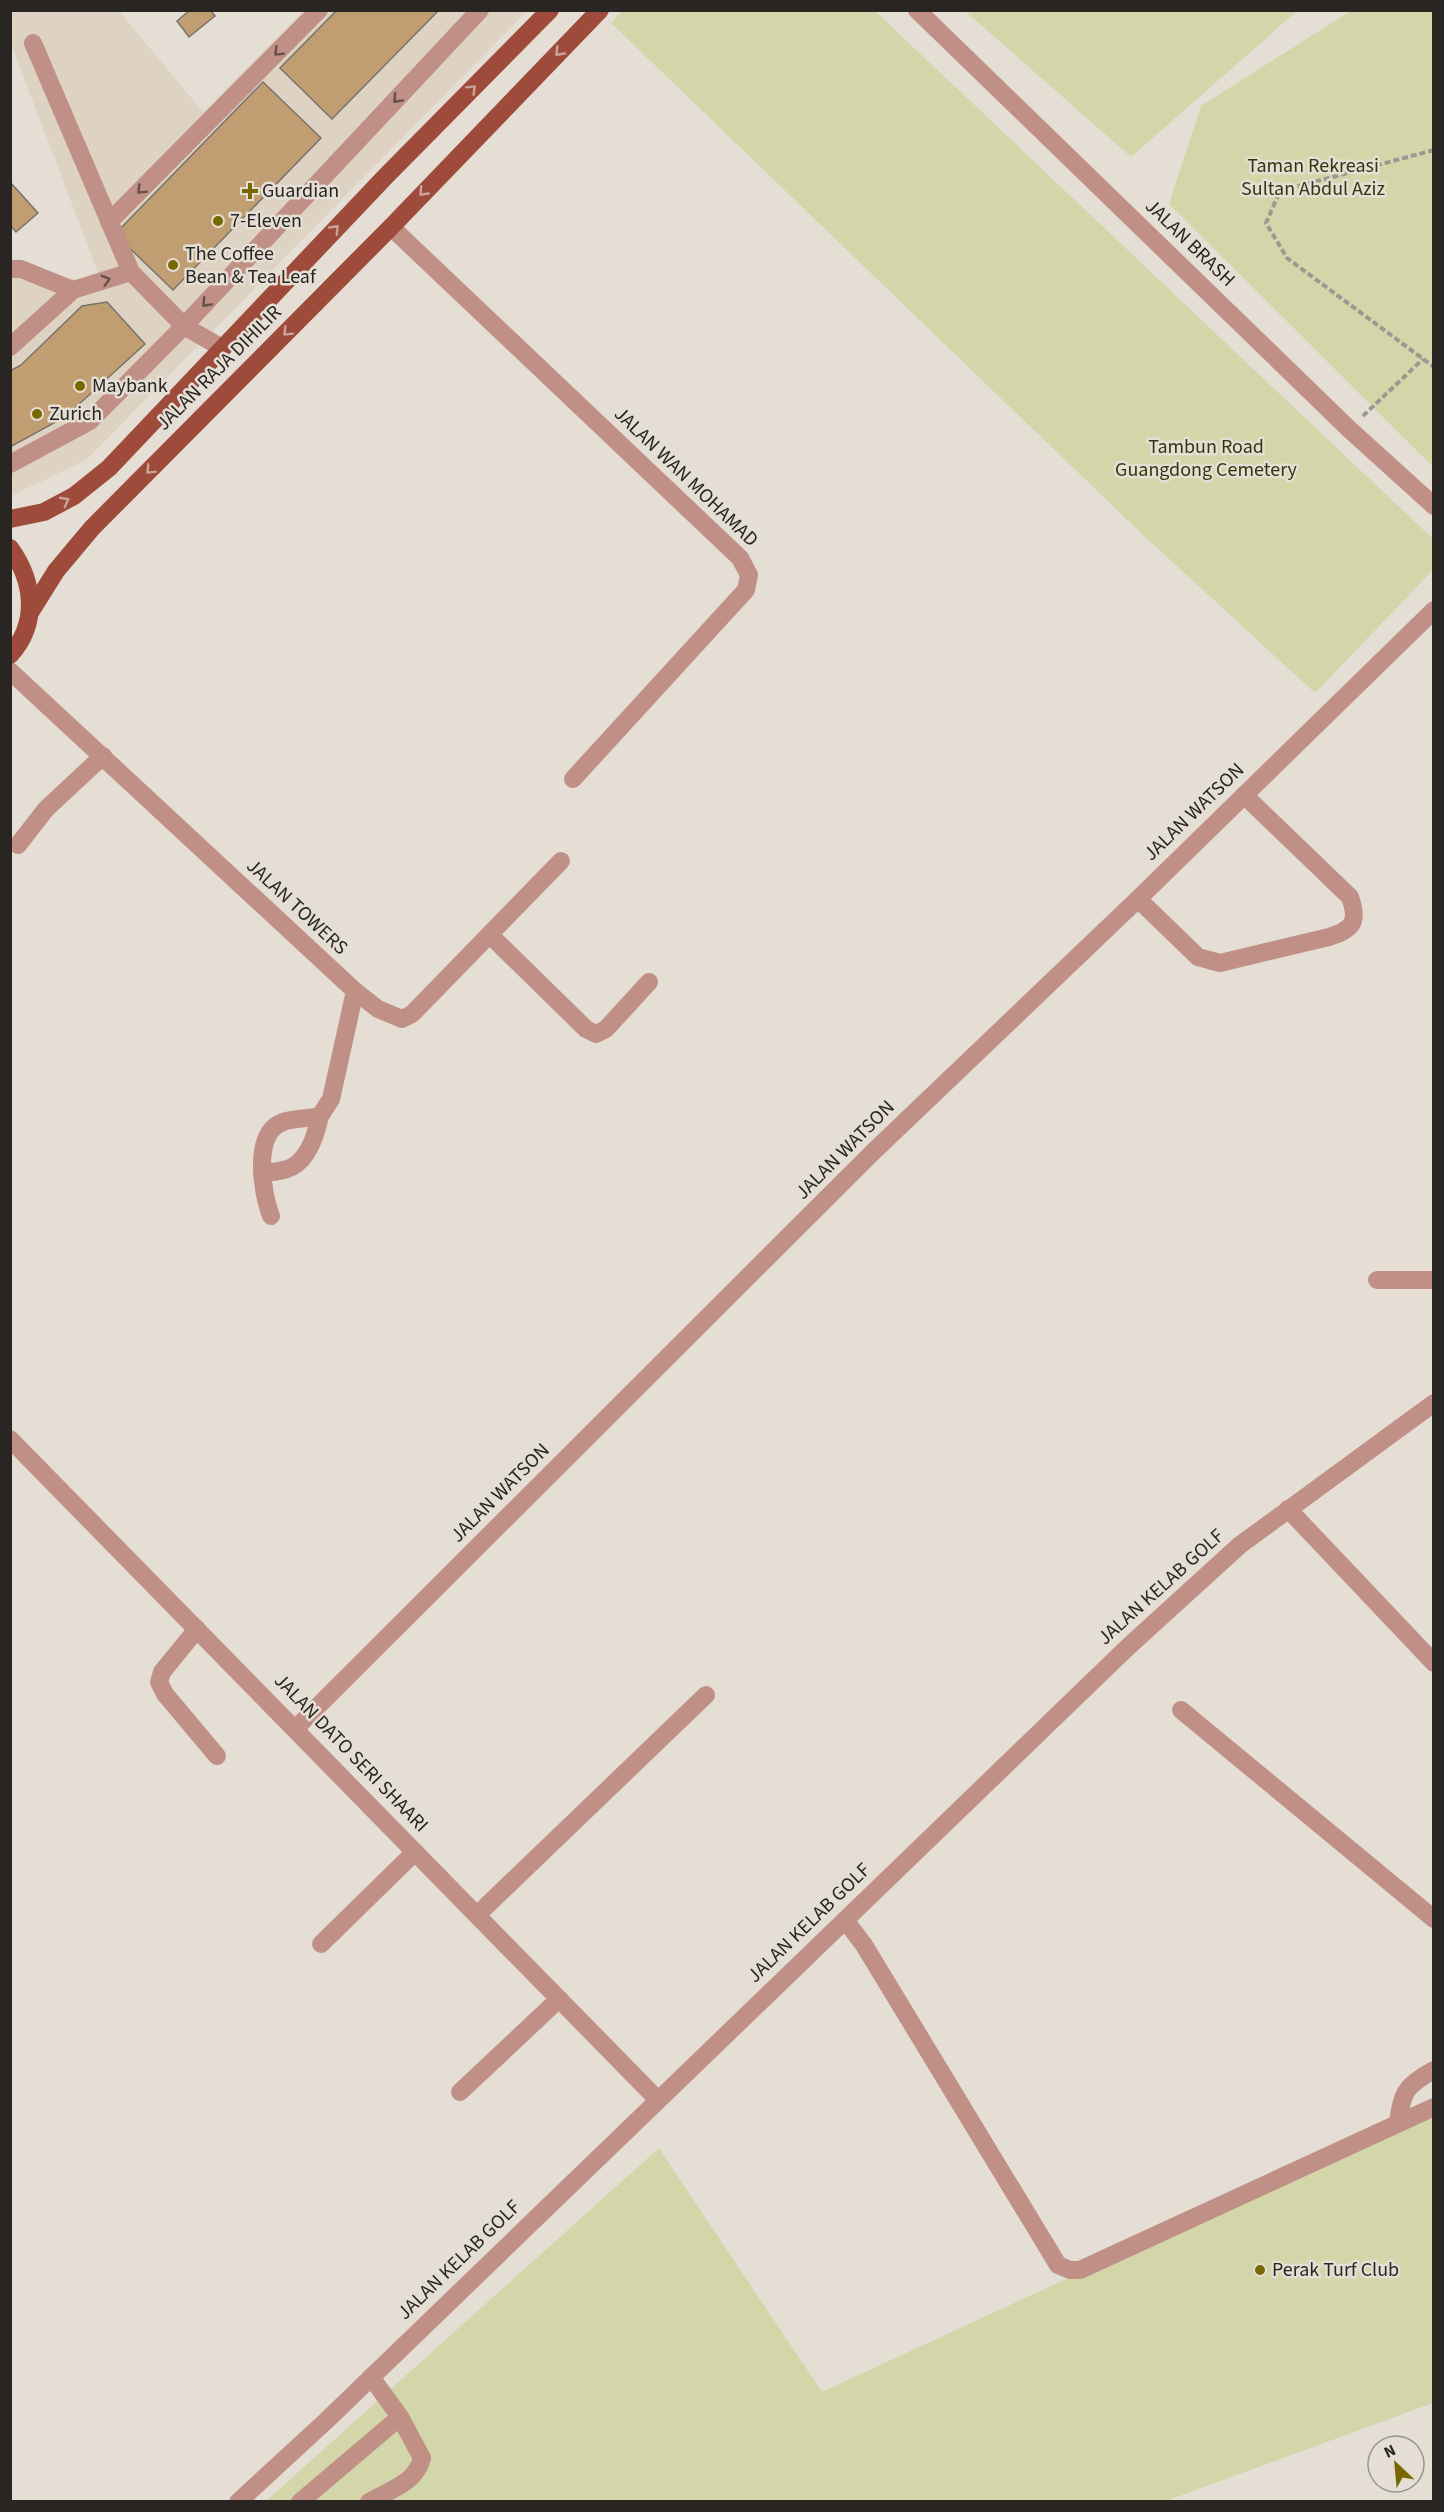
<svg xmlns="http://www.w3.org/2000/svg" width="1444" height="2512" font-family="'Source Sans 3',sans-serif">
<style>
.built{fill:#ded2c3}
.green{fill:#d2d6a9}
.building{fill:#c19e71;stroke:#79736b;stroke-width:1.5}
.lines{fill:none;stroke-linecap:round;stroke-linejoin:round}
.path{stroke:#9d9891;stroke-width:4;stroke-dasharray:6 3;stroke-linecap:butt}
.minor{stroke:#c09086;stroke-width:18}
.major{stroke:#9e4b3b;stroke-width:18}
.oneway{stroke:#65504a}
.oneway2{stroke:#c9a397}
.poi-dot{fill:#786800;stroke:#e5ded5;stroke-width:2}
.labels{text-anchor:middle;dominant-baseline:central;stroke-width:5;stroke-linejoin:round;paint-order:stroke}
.park-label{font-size:20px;fill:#34360a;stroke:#e5ded5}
.poi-label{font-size:20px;fill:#282522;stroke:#e5ded5;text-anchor:start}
.street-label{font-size:20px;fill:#282522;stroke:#e5ded5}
</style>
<rect width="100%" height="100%" fill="#e5ded5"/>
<polygon class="built" points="11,11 119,11 203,112 303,11 527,11 86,460 11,496 11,269 102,283 11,44"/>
<g class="green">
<polygon points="623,10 875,11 1433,539 1433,570 1315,693 1142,534 611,23"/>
<polygon points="1352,10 1433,11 1433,467 1169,204 1201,106"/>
<polygon points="965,11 1297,11 1131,157"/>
<polygon points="1433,2109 1433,2403 1166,2501 265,2502 659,2148 822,2392"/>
</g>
<g class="building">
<polygon points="190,10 210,10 215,16 189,37 177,21"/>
<polygon points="337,10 439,10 332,119 280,68"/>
<polygon points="263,82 321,138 173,290 115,234"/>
<polygon points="10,182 38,213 16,232 10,225"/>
<polygon points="107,302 145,344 65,417 10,447 10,371 21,365 82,306"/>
</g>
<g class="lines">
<g class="path">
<polyline points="1434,150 1280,191 1266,223 1287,258 1434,367"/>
<polyline points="1363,416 1423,359"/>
</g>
<g class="minor">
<polyline points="917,10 1349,429 1434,506"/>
<polyline points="33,43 131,272 184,326 222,348"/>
<polyline points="109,222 319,10"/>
<polyline points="391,227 740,558 749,575 746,590 573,779"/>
<polyline points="10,269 21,269 73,290 131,272"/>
<polyline points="10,347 73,290"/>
<polyline points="10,464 90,421 184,326 480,10"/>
<polyline points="10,671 355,991 378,1009 402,1019 412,1014 561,861"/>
<polyline points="18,845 46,809 103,756"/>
<path d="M1138 899 1198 957 1220 963 1329 937C1353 929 1359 922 1350 897L1244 795"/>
<polyline points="490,935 586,1029 596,1034 606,1029 649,982"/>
<path d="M262 1173C270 1172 279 1172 287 1169 307 1163 316 1135 320 1116"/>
<path d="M271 1216C262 1193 252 1133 283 1122 294 1118 308 1119 320 1116L331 1099 355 991"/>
<polyline points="1377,1280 1434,1280"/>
<polyline points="10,1439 658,2100"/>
<polyline points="1288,1509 1434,1663"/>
<polyline points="197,1629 162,1672 159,1682 165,1694 217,1756"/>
<polyline points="1181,1710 1434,1919"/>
<polyline points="295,1729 872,1153 1138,899 1434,610"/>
<polyline points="477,1915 706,1695"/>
<polyline points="845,1920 864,1945 1058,2265 1070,2270 1080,2270 1434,2107"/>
<polyline points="321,1944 415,1852"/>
<polyline points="460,2092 559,1999"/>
<path d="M1398 2123C1402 2092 1406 2085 1434 2070"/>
<polyline points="238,2502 326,2421 1129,1646 1240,1545 1434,1403"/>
<polyline points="300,2502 400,2417"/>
<path d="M369 2502C390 2490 416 2483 422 2458L400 2417 371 2377"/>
</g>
<g class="major">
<polyline points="10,519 44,512 74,496 109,468 385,177 550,10"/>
<path d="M10 548C34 581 39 623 10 655"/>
<polyline points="31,611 56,571 92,528 391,227 600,10"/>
</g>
</g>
<defs><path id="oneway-chevron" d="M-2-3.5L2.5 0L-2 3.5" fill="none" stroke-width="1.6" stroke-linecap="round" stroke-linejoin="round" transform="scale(1.5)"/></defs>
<g class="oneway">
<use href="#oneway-chevron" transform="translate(278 52) rotate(135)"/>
<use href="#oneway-chevron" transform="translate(397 99) rotate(133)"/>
<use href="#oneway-chevron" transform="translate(141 190) rotate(135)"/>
<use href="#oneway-chevron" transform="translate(106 280) rotate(-16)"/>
<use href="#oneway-chevron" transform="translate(206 303) rotate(133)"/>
</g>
<g class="oneway2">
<use href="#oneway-chevron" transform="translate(559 52) rotate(134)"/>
<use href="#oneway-chevron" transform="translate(472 89) rotate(-45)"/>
<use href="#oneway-chevron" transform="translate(423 192) rotate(133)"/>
<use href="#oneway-chevron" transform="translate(335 229) rotate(-46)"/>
<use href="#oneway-chevron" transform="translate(287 332) rotate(135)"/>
<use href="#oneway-chevron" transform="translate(150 470) rotate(135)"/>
<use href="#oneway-chevron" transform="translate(65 501) rotate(-28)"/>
</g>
<g class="poi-dot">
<path d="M247 182h6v6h6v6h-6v6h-6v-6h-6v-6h6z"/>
<circle cx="218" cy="221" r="6"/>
<circle cx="173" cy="265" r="6"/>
<circle cx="80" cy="386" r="6"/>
<circle cx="37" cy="414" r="6"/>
<circle cx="1260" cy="2270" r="6"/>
</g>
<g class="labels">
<g class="park-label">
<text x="1313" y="166">Taman Rekreasi<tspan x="1313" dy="23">Sultan Abdul Aziz</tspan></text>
<text x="1206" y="447">Tambun Road<tspan x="1206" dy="23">Guangdong Cemetery</tspan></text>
</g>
<g class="poi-label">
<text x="262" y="191">Guardian</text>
<text x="230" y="221">7-Eleven</text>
<text x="185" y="254">The Coffee<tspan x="185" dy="23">Bean &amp; Tea Leaf</tspan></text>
<text x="92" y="386">Maybank</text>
<text x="49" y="414">Zurich</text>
<text x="1272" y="2270">Perak Turf Club</text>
</g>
<g class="street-label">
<text transform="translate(1190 243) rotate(44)">JALAN BRASH</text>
<text transform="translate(219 368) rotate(-45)">JALAN RAJA DIHILIR</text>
<text transform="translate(686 477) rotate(44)">JALAN WAN MOHAMAD</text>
<text transform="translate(1194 812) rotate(-44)">JALAN WATSON</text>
<text transform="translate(297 907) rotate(43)">JALAN TOWERS</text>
<text transform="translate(845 1150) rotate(-45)">JALAN WATSON</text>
<text transform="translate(500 1493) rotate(-45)">JALAN WATSON</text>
<text transform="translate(1161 1587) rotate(-42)">JALAN KELAB GOLF</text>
<text transform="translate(351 1753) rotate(46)">JALAN DATO SERI SHAARI</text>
<text transform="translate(809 1923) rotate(-44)">JALAN KELAB GOLF</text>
<text transform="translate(459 2260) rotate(-44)">JALAN KELAB GOLF</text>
</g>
</g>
<rect width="1444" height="2512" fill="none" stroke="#282522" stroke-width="24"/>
<g transform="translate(1396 2464) rotate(334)"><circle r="28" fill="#e5ded5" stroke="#99948d" stroke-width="1.5"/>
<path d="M0-4.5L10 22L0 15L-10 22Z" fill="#786800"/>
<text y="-9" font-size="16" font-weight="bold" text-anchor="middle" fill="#282522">N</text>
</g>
</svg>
